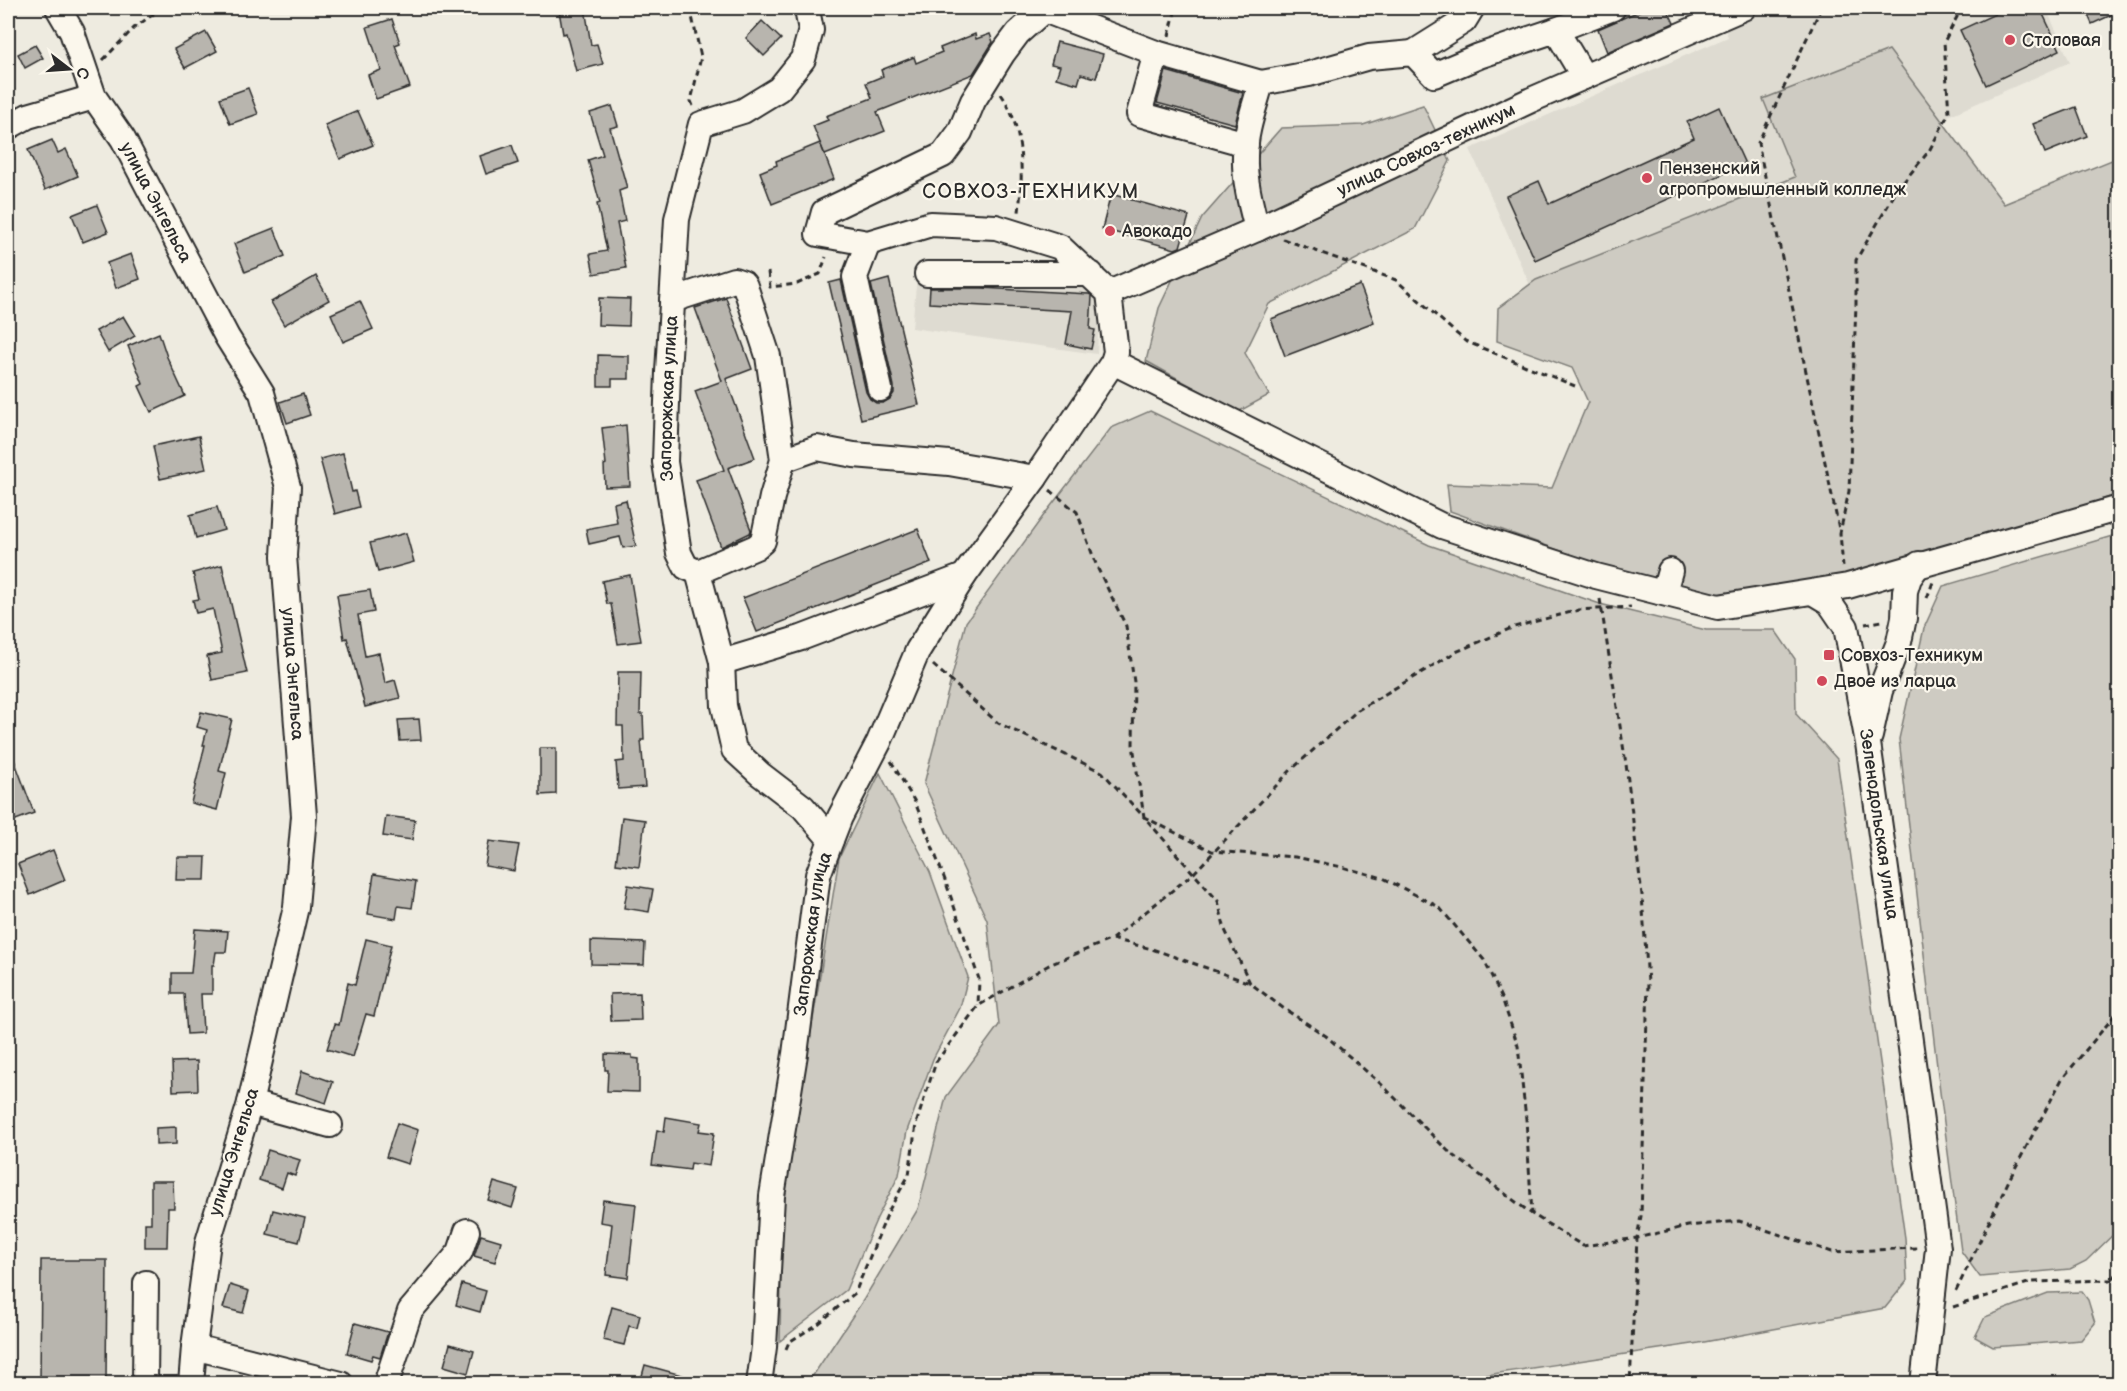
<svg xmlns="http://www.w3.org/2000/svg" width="2127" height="1391" font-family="'Balsamiq Sans',sans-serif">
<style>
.built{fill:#dedbd1}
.green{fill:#cecbc2;stroke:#7c7b76;stroke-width:1.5}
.building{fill:#b8b5ae;stroke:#2b2b2b;stroke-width:1.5}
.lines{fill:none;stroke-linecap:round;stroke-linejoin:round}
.minor-casing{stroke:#2b2b2b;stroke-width:28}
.path{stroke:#2b2b2b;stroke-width:3;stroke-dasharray:6 4.5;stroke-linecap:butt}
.minor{stroke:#fbf7ec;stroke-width:24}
.poi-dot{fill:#d1495b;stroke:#fbf7ec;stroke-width:2}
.labels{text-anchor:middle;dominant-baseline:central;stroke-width:4.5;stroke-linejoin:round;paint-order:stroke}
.poi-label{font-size:18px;fill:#2b2b2b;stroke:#fbf7ec;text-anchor:start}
.street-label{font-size:18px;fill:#2b2b2b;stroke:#fbf7ec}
.neighbourhood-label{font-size:20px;letter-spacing:1.5px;fill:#2b2b2b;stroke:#fbf7ec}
</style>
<rect width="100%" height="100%" fill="#eeebe0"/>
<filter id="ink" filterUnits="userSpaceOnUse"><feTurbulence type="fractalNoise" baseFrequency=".0167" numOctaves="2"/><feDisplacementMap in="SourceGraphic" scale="12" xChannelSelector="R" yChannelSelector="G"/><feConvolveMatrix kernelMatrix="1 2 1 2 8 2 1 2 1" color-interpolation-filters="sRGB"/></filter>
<g filter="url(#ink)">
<g class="built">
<polygon points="1768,8 2046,8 2070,62 1536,299 1470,149 1728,37 1724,25"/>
<polygon points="918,265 1063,265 1100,293 1097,354 912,328"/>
</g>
<g class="green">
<polygon points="1889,50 2004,204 2119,157 2119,494 1907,563 1726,599 1597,564 1450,511 1447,484 1552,488 1588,402 1572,368 1497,341 1498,308 1536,280 1795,177 1763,99"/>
<polygon points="1423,105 1450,161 1415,229 1269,304 1245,353 1269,395 1238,412 1146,361 1159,308 1202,218 1281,128 1363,125"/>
<polygon points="1150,411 1429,545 1600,604 1706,630 1775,630 1795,659 1796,714 1837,759 1905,1238 1907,1281 1885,1308 1699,1343 1499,1373 1444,1383 808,1383 864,1299 918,1209 946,1097 999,1025 987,920 924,784 966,622 1044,515 1111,428"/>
<polygon points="2119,534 2119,1229 2086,1261 2070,1269 1980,1277 1961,1251 1940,1092 1899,739 1924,628 1943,586"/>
<polygon points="880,773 930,872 968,977 960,1008 933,1059 907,1131 899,1175 877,1218 846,1290 780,1341 782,1212 839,858"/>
<polygon points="2082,1292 2088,1300 2095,1323 2081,1340 1993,1347 1975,1337 1985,1317 2048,1293"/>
</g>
<g class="building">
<polygon points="585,8 591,45 597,44 603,64 576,71 566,33 563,34 559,11"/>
<polygon points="1646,8 1667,8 1674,23 1607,52 1598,29"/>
<polygon points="2008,8 2040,8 2060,50 1986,85 1960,30"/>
<polygon points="2085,8 2120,8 2120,11 2092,24"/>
<polygon points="392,19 400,43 395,45 410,87 376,99 368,75 381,70 367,27"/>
<polygon points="762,21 781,39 764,56 746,38"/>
<polygon points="206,32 217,51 185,68 174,49"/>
<polygon points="975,34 976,39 990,34 993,42 973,74 877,112 885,131 825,155 813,126 828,120 826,116 872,98 866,83 883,76 881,70 914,57 916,63 942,52 940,48"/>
<polygon points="1057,42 1103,54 1096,78 1081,74 1078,84 1056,78 1060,66 1051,64"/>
<polygon points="35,45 43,58 25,68 18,54"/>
<polygon points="1166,71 1243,93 1235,124 1157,103"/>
<polygon points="248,88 258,114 230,124 220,98"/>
<polygon points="612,106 618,126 610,128 627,188 619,191 625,221 617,223 626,268 594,274 590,254 607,251 597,204 600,203 588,160 603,155 590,113"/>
<polygon points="1719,107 1745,164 1535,260 1506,196 1539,181 1549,204 1694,138 1687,122"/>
<polygon points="2076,107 2087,136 2045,153 2033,124"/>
<polygon points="358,111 373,145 340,159 325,125"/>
<polygon points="52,140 58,153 66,149 78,176 45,190 28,150"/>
<polygon points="820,143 834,179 772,204 760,172 777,165 776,161"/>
<polygon points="512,145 518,163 486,174 480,156"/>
<polygon points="1111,194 1189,216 1180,247 1175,249 1102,229"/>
<polygon points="97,205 108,232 83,242 72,215"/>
<polygon points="274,228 285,256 245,272 234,244"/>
<polygon points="131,254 140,279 116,288 107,263"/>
<polygon points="316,276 329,300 284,325 271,302"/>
<polygon points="889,279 919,405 861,419 829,283 841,280 866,392 870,399 876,403 883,403 890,399 894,393 894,386 871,284"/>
<polygon points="1360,285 1374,322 1285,356 1271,319"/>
<polygon points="930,288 982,288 1089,294 1092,296 1090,329 1095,330 1091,349 1066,344 1072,311 929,303"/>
<polygon points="599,298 630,299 629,326 598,325"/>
<polygon points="726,298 752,369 726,379 755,458 728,468 751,530 750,533 721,547 696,480 724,470 695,391 722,381 695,308"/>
<polygon points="360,301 373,329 343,342 331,314"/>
<polygon points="123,316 135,336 108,352 96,331"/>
<polygon points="159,333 167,357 185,396 151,412 139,386 143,384 128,346"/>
<polygon points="598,355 629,356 629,379 612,379 612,386 598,386"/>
<polygon points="303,394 310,415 287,423 280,402"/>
<polygon points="626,425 630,486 605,487 604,465 606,464 602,428"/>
<polygon points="199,436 206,469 160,479 153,446"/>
<polygon points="343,453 352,492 355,491 359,507 335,514 320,459"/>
<polygon points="626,500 636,546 623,548 620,537 589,544 586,529 617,523 614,503"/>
<polygon points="217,507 224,530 196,538 190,515"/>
<polygon points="918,529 931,563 757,632 743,598"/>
<polygon points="406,533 414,562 378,572 370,543"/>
<polygon points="222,565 247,673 212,680 207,656 222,653 213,609 196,613 193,600 199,599 193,573"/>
<polygon points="630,575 641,641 618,644 611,604 607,604 602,581"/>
<polygon points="370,590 374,612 358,615 365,656 379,653 385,683 395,680 400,698 365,707 347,638 344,639 337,595"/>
<polygon points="618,672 641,672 640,714 643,714 644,740 641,740 645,787 618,789 616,762 624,761 623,726 617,726"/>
<polygon points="201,712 232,719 219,771 226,773 217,810 191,803 205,745 203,745 207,730 197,727"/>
<polygon points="419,719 421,740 400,741 398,720"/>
<polygon points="8,746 9,746 34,813 8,823"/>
<polygon points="540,748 556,748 556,794 540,795"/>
<polygon points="386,816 415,820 412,840 383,836"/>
<polygon points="622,817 645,820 639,867 616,864"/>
<polygon points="489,841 519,845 514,871 485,866"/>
<polygon points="53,850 65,880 30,895 18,864"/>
<polygon points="177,857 206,857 205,880 176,880"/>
<polygon points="374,874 416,881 412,908 398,906 396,919 368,914"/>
<polygon points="628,885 653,889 649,912 624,908"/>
<polygon points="195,929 228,931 226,952 216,952 214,965 212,965 212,994 201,994 203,1033 187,1034 184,994 172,994 172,973 191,973"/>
<polygon points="366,939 391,945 374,1016 366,1014 353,1057 327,1049 335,1024 339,1025 348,983 355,985"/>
<polygon points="591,941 645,943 644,965 591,964"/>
<polygon points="640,993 641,1020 611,1021 610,994"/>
<polygon points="605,1054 632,1055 632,1058 639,1059 639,1092 607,1091 608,1070 605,1070"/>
<polygon points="197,1061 198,1090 173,1091 172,1062"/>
<polygon points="302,1071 333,1082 326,1103 296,1093"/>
<polygon points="666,1117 701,1123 699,1131 714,1133 709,1166 691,1163 690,1170 652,1165 657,1130 664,1132"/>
<polygon points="397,1123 418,1130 408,1164 386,1157"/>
<polygon points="176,1127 176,1144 156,1145 156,1128"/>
<polygon points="268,1150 300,1160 295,1176 287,1173 282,1188 259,1180"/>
<polygon points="151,1181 173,1181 174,1208 168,1208 167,1247 145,1247 145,1223 151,1223"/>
<polygon points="494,1182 518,1189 512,1208 488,1200"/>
<polygon points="603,1200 636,1204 628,1278 606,1275 612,1224 600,1222"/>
<polygon points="273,1210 305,1218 299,1242 267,1234"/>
<polygon points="481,1235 501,1241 495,1262 474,1256"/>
<polygon points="41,1260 107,1260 106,1383 40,1383"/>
<polygon points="462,1284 486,1291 480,1312 456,1305"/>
<polygon points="230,1285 249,1291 243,1313 223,1308"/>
<polygon points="612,1307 640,1315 637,1328 629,1326 624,1345 603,1340"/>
<polygon points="355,1323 388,1332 380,1357 373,1355 371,1360 347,1353"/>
<polygon points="450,1344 474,1351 468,1373 444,1366"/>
<polygon points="645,1365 696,1379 696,1383 640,1383"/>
</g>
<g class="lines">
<defs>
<g id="minor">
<path id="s1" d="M58 8 72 32 94 97 123 139 227 337 262 393 288 487 284 556 304 816 296 907 250 1103 208 1242 194 1347 191 1384"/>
<polyline points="1041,8 1044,10 1018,33 1003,53 973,101 960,132 943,155 824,212 818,234 868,243 931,224 996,227 1060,247 1109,293 1116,352 1113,362 1442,526 1596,576 1718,607 1848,586 2120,508"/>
<path d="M1044 10 1156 53 1261 83C1255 106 1245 131 1245 156 1244 180 1251 206 1257 229"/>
<polyline points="1556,30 1613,8"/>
<polyline points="1156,53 1139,114 1246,144"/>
<polyline points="1413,53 1464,21 1472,8"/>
<polyline points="1261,83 1309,74 1369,57 1413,53 1434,75 1479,56 1556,30 1584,77"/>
<polyline points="8,127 28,116 94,97"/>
<polyline points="868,243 855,277 880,389"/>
<polyline points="927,274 1091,274"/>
<path id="s2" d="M1109 293 1257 229 1531 100 1743 8"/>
<polyline points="672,300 734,280 743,283 745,286 768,356 783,460 772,497 763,541 756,547 698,572"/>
<polyline points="783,460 817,448 854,455 949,463 1035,478"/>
<polyline points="1660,592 1664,592 1670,571"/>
<path id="s3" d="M1814 593 1829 602 1846 627 1868 743 1906 1011 1938 1248 1923 1384"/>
<polyline points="722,662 801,638 964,576"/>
<polyline points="1870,736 1880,691 1899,642 1904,618 1905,591 1909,578 1919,564"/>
<polyline points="831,840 840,817 879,742 918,650 964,576 1035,478 1113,362"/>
<polyline points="250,1103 330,1125"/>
<polyline points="194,1347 341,1384"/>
<polyline points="145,1384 146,1283"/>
<polyline points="386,1384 410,1311 460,1252 467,1231"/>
<path id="s4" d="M759 1384 764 1347 772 1196 795 1054 818 875 831 840 803 807 760 774 734 750 724 706 722 662 698 572 686 567 679 553 665 462 668 372 677 219 701 124 743 111 779 89 803 59 811 30 807 10"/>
</g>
</defs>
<use href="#minor" class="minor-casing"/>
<g class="path">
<polyline points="1821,8 1758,143 1839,529"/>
<polyline points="1169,36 1176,8"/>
<polyline points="103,60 134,28 162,8"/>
<path d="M1001 94C1024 127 1023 173 1019 212"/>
<polyline points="693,106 691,101 701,57 691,12 707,8"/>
<polyline points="1283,239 1396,280 1465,341 1575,386"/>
<polyline points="768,272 770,287 797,284 820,274 826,257"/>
<polyline points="1050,490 1077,512 1097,567 1126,626 1134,682 1133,745 1144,817 1218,901 1225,930 1250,983 1283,1008 1326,1036 1382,1085 1448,1151 1532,1214"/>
<polyline points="1843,567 1840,533 1849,491 1856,304 1856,260 1897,190 1929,151 1949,113 1944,42 1959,13 1964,8"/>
<polyline points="1927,598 1933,582"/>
<polyline points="1600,599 1626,764 1642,895 1648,983 1641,1216 1637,1238 1630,1384"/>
<polyline points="1865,624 1882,621"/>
<polyline points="933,665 998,723 1102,772 1144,817 1212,851 1295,857 1342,867 1383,878 1439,907 1484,960 1502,998 1518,1046 1526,1119 1532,1214 1583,1246 1637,1238 1688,1226 1739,1221 1832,1252 1918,1248"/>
<polyline points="891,761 915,802 945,880 979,979 978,1006"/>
<polyline points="1112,939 1152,949 1250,983"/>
<polyline points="2112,1279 2120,1271"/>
<polyline points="1956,1291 2010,1178 2062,1079 2120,1009"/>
<polyline points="1953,1307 2031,1282 2111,1280 2120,1276"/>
<polyline points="786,1349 789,1342 818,1324 855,1293 889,1210 909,1175 916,1124 936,1062 978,1006 1049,965 1112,939 1194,873 1290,771 1358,710 1456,652 1514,627 1579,610 1631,607"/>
</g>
<use href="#minor" class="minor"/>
</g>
</g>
<g class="poi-dot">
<circle cx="2010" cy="40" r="6"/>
<circle cx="1647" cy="178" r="6"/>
<circle cx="1110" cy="231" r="6"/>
<rect x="1823" y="649" width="12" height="12" rx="3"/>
<circle cx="1822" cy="681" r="6"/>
</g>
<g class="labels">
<g class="poi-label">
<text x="2022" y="40">Столовая</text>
<text x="1659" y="168">Пензенский<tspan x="1659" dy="21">агропромышленный колледж</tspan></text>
<text x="1122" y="231">Авокадо</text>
<text x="1841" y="655">Совхоз-Техникум</text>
<text x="1834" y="681">Двое из ларца</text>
</g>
<g class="street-label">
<text stroke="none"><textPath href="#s2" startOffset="348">улица Совхоз-техникум</textPath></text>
<text stroke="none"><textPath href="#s1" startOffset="219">улица Энгельса</textPath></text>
<text stroke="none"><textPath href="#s4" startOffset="1050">Запорожская улица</textPath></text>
<text stroke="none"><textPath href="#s1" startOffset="722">улица Энгельса</textPath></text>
<text stroke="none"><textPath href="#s3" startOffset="248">Зеленодольская улица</textPath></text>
<text stroke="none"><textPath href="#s4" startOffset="454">Запорожская улица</textPath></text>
<text transform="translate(234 1152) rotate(-73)">улица Энгельса</text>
</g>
<g class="neighbourhood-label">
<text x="1031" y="192">СОВХОЗ-ТЕХНИКУМ</text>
</g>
</g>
<rect width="2127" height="1391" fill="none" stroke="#fbf7ec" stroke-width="30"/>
<rect x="15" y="15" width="2097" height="1361" fill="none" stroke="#2b2b2b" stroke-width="2" filter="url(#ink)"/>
<g transform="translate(69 69) rotate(107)" stroke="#fbf7ec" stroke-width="4.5" paint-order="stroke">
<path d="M0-4.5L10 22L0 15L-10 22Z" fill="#2b2b2b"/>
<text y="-9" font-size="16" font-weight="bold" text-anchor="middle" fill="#2b2b2b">С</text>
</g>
</svg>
